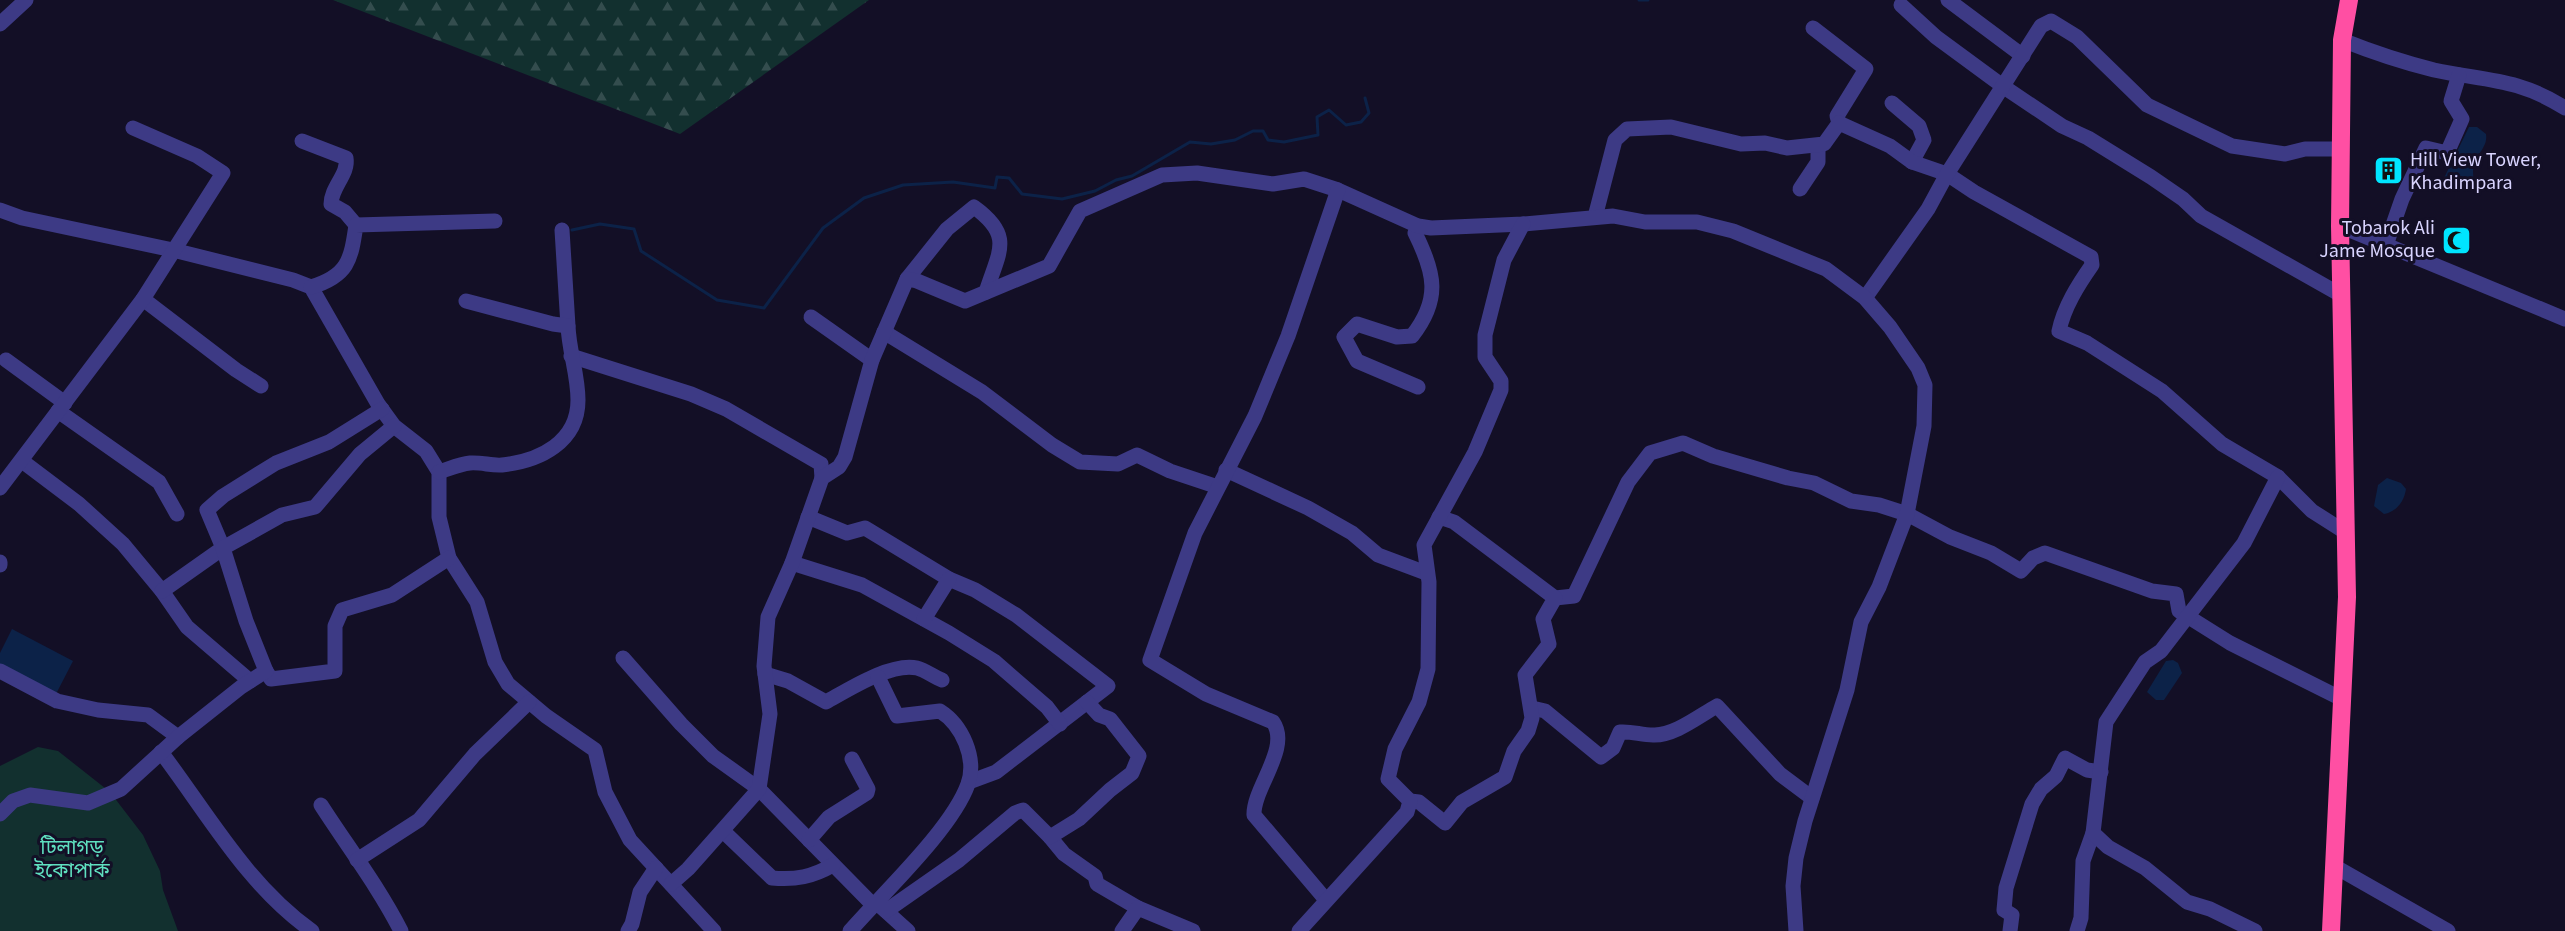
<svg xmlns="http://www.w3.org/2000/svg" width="2565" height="931" font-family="'Source Sans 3','Noto Sans Bengali',sans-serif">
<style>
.green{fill:#12302f}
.forest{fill:url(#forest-firs)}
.water{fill:#0c2248}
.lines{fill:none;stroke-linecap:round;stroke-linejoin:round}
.stream{stroke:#0c2248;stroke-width:3}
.minor{stroke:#3d3a85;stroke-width:15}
.highway{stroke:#ff4fa3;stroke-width:18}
.labels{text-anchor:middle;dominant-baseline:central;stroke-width:6;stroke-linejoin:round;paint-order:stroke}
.poi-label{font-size:20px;fill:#d9d4ff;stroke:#130f26;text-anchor:start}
.park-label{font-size:20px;fill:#5fe0c0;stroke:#130f26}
</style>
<defs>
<pattern id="forest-firs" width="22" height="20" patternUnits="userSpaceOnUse" patternTransform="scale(1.5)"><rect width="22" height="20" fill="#12302f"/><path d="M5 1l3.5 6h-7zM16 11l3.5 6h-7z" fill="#344d4e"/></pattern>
</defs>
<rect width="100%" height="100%" fill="#130f26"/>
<polygon class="green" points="38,747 58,751 110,792 143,835 160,871 163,890 178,931 0,931 0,766"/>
<polygon class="forest" points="333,0 869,0 680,134"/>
<g class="water">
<path d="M2469 127H2477L2486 134C2488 147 2477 153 2474 165 2471 174 2477 178 2468 187L2462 184 2448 190 2444 187V178Z"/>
<path d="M2387 478 2401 483 2406 489C2404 502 2396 512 2384 514L2374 506 2378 485Z"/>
<polygon points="12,629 73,661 56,694 0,665 0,653"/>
<polygon points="2173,660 2178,663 2182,673 2164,700 2156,700 2147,692 2166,661"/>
</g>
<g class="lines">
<g class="stream">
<polyline points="1639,0 1648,0"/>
<polyline points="572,230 600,224 634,229 641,251 717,300 764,308 823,228 864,198 903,185 953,182 995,188 997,177 1009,178 1022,194 1062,199 1095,191 1116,180 1132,176 1190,142 1211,144 1235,140 1253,131 1263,131 1268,140 1284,142 1318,135 1317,117 1329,110 1346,125 1361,122 1369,113 1365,98"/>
</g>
<g class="minor">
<polyline points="1948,0 2023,56"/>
<polyline points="1901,5 1936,37 2004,87 2062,126 2088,138 2151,177 2183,199 2201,216 2341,295"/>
<polyline points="0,24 26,0"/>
<polyline points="1813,28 1866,69 1837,116 1839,123"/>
<path d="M2342 40C2372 52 2402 62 2434 70 2486 81 2518 78 2565 108"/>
<polyline points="1892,103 1919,126 1924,140 1912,162"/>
<path d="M302 141 346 158C349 174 331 187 331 204L345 212 356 225"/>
<polyline points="1800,189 1818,162 1818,147"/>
<polyline points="0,210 22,218 173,250 293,280 311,287 378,404 394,426 426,451 439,472 439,517 449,558 477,602 495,662 508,684 546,716 595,750 605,792 630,840 714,931"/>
<path d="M1595 217 1615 140 1627 129 1671 127 1741 144 1765 143 1787 148 1824 144 1839 123 1890 146 1912 162 1947 174 1974 192 2091 257 2092 265C2078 285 2064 307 2059 331L2087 343 2162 391 2222 444 2278 477 2312 511 2345 532"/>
<path d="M1418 226 1415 233C1435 273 1441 299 1412 336L1397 337 1357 324 1344 337 1357 361 1418 387"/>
<polyline points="2340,226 2565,319"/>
<polyline points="562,230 568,326"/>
<polyline points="2386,245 2402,199 2426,148 2447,153 2462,119 2451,101 2459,75"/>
<path d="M907 279 947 229 974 207C1014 236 999 251 986 292"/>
<path d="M311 287C348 276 351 260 356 225L495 221"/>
<polyline points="1865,298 1928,209 1947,174 2041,26 2051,21 2077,37 2147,105 2232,146 2285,154 2305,149 2341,149"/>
<polyline points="143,299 236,370 261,386"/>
<polyline points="811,317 872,360"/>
<polyline points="884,332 982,392 1052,445 1080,462 1118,464 1137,455 1170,471 1218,487"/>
<polyline points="571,356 691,394 726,409 821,464 822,478"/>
<polyline points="6,360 65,403"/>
<polyline points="58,411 159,482 177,514"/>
<polyline points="22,461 79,504 123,544 162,591 187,627 250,681"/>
<polyline points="1226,470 1308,508 1352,533 1378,555 1426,573"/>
<path d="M439 472C449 469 459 464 470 463 481 462 492 466 502 465 540 461 578 442 578 400 578 375 569 351 568 326L553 324 466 301"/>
<polyline points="0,488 143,299 223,173 197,156 133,128"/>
<polyline points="808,517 847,533 865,528 949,579 975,590 1016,615 1108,686 996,772 969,782"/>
<polyline points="0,562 0,565"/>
<polyline points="792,563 862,585 949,633 994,661 1047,707 1060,724"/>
<polyline points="162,591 223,548 207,510 223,496 276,463 329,442 382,409"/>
<polyline points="1555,598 1574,596 1628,482 1650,453 1683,443 1713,456 1788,478 1814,483 1851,501 1879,505 1907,514 1950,537 1991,553 2021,571 2033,558 2045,553 2152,591 2176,594 2179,611 2230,643 2342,699"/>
<polyline points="924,619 949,579"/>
<polyline points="623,658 681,724 713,756 759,789 873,905"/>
<polyline points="0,671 57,701 98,710 148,715 178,737"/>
<polyline points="266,671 271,679 335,671 335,626 342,610 392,595 449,558"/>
<path d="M765 674 788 681 826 702C848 690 891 662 917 668 925 670 934 677 942 680"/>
<path d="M1532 708 1545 711 1601 757 1613 748 1620 732C1632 731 1641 735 1653 735 1674 736 1699 716 1717 706L1780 774 1812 798"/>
<path d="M161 752C208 814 247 885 312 931"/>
<polyline points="1410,801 1419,802 1445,823 1462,802 1505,777 1514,751 1528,731 1532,718 1525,675 1549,644 1543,619 1555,598 1454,522 1439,517"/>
<path d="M321 805C348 847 378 886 401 931"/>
<polyline points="0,814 13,801 30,795 88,803 121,789 178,737 241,687 266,671 246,621 223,548 282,515 315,507 360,454 394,426"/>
<path d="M723 831 772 878C796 880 812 877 833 865"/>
<polyline points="1050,837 1064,854 1095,876 1097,884 1138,908"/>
<polyline points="809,840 829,817 867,793 868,789 852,759"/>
<polyline points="357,860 419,820 475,754 529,702"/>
<polyline points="2334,866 2448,931"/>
<polyline points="671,884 688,869 759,789 770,714 764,666 768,617 792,563 822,478 839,467 845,457 872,360 907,279 917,281 965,301 1049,266 1080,211 1162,175 1197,173 1273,184 1304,179 1338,190 1418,226 1431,228 1523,224 1613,216 1645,222 1697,222 1733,231 1826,269 1865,298 1890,327 1918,368 1925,385 1924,426 1907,514 1879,587 1861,622 1847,690 1805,821 1796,858 1793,886 1796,931"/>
<path d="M1326 900 1254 815C1253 788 1291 748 1273 722L1206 694 1150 660 1195 533 1255 416 1288 336 1338 190"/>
<polyline points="878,904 908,931"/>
<polyline points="886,911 959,860 1015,813 1023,810 1050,837 1079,819 1110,790 1132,773 1139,756 1110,719 1099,715 1087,702"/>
<polyline points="628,931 632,924 640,892 656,868"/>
<path d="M850 931C883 893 952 829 968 784 977 758 962 725 940 711L897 716 878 677"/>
<polyline points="1122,931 1138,908 1193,931"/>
<polyline points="1299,931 1407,812 1410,801 1388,779 1395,749 1419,702 1428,669 1429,582 1424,545 1475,452 1501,390 1501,381 1485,357 1485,335 1504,260 1523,224"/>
<polyline points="2010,931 2012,915 2004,910 2006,888 2032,804 2041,789 2056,776 2065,758 2087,770 2101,772"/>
<polyline points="2077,931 2081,918 2083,861 2093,833"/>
<polyline points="2255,931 2210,909 2187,902 2145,868 2108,847 2093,833 2106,722 2145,662 2161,651 2244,543 2278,477"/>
</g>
<polyline class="highway" points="2331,931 2347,597 2340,226 2342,40 2349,0"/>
</g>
<defs>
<symbol id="building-square" viewBox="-11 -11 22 22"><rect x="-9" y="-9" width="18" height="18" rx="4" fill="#00e5ff" stroke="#130f26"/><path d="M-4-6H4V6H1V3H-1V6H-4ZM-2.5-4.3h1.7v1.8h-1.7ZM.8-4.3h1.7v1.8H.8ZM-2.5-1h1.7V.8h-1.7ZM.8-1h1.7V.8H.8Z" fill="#111"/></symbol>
<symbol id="mosque-square" viewBox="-11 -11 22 22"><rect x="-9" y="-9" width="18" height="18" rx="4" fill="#00e5ff" stroke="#130f26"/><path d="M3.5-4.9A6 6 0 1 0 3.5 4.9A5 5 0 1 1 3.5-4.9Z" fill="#111"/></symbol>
</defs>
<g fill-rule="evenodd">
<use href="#building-square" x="2372" y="154" width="33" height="33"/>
<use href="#mosque-square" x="2440" y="224" width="33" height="33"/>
</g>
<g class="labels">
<g class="poi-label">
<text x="2410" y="160">Hill View Tower,<tspan x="2410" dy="23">Khadimpara</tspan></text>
<text x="2435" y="228" text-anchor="end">Tobarok Ali<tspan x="2435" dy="23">Jame Mosque</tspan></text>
</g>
<g class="park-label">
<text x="72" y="848">টিলাগড়<tspan x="72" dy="23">ইকোপার্ক</tspan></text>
</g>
</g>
</svg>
